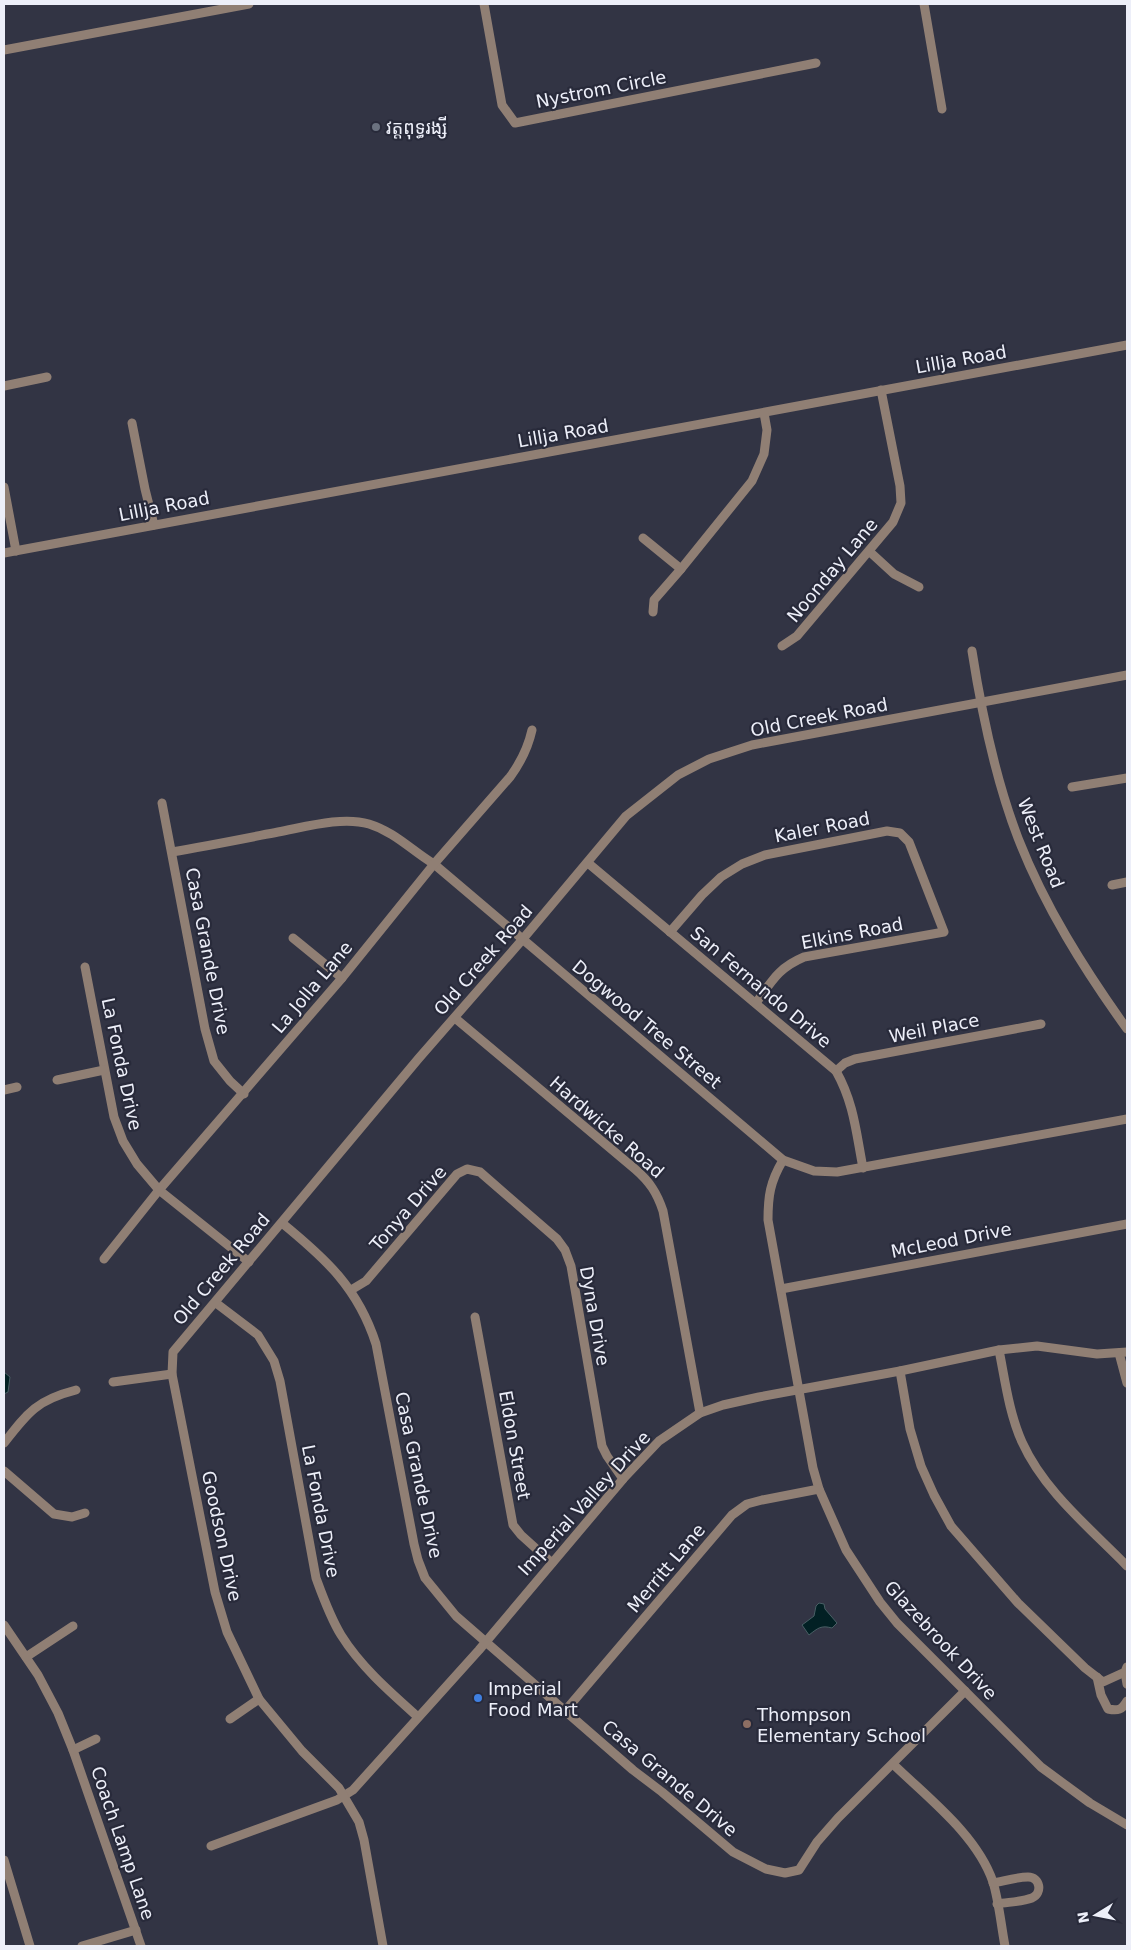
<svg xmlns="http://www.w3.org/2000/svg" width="1131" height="1950" font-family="'DejaVu Sans','Noto Sans Khmer',sans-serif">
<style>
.water{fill:#022024;stroke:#485e64}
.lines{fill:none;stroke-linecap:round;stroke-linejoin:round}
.minor{stroke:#907f74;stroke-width:9}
.worship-dot{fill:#6b7280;stroke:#282a3a;stroke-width:2}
.shop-dot{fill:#3f7fe0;stroke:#282a3a;stroke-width:2}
.education-dot{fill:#8d6e63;stroke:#282a3a;stroke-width:2}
.labels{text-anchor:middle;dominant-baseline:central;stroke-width:4.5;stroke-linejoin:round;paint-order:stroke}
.street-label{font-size:18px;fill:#edeff9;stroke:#282a3a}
.poi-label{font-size:18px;fill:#edeff9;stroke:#282a3a;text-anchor:start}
</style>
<rect width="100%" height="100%" fill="#323444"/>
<g class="water">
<polygon points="4,1372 10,1377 8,1392 4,1394"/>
<path d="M819 1603 824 1604 825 1609 837 1623 832 1628C821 1625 818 1628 809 1635L802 1625 814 1616 816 1606Z"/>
</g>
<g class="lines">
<g class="minor">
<polyline points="484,4 502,105 515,123 816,63"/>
<polyline points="924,4 942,109"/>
<polyline points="4,50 249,4"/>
<polyline points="4,386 47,377"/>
<polyline points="132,423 145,489 154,525"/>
<polyline points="4,487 16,551"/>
<polyline points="643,538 681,569"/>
<polyline points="870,552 894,574 919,587"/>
<polyline points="4,553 1127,345"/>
<polyline points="653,612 654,600 681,569 752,481 764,454 767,430 764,413"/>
<polyline points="782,646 797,636 893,522 901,503 900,486 881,390"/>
<path d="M972 651C982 715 995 778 1018 838 1045 907 1084 969 1127 1029"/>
<polyline points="1072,787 1127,778"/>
<polyline points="162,803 205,1029 214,1061 230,1081 244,1094"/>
<path d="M172 852C207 846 242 839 278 832 305 827 342 816 369 824 395 832 411 850 434 864L783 1160 814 1171 837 1172 1127 1119"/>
<path d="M588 863 836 1071C854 1103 856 1132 863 1168"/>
<polyline points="1112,885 1127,882"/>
<path d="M670 932 702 895 721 877 742 864 765 855 887 831 900 833 909 842 944 932 804 957C778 968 772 981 756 1003"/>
<polyline points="293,938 342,978"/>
<polyline points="85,967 114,1117 123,1141 137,1164 159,1190 249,1262"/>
<path d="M455 1018 635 1169C650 1182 657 1193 663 1211L700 1413"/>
<polyline points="836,1071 845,1063 855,1059 1041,1024"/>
<polyline points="57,1080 104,1070"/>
<polyline points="4,1090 17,1087"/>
<path d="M783 1160C770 1182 768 1196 768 1220L813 1468 819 1489 846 1550 880 1602 897 1623 1041 1767 1090 1803 1127 1825"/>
<path d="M282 1223C326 1259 358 1288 376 1344L414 1544 418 1560 425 1578 456 1616 633 1770 662 1792 733 1852 766 1869 785 1873 799 1870 817 1842 838 1818 965 1691"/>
<path d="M104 1259 159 1190 342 978 434 864 510 777C521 762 528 748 532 730"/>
<polyline points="781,1289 1127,1224"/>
<polyline points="351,1290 366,1281 457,1174 467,1169 480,1172 557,1239 565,1250 571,1266 602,1446 607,1456 623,1479"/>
<path d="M216 1303 258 1335 274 1361 280 1381 316 1578C323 1597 330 1617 341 1635 361 1667 390 1692 418 1717"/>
<polyline points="475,1317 513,1525 521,1535 552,1563"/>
<path d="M999 1350C1005 1380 1009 1413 1022 1442 1044 1491 1090 1528 1127 1566"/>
<polyline points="1119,1353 1127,1383"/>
<polyline points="900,1371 910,1429 921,1466 934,1495 951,1526 1018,1603 1085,1668 1103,1682 1125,1672 1127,1667"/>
<polyline points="113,1382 172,1374"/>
<path d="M4 1443C28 1412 37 1400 76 1390"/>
<polyline points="4,1471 54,1514 72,1517 85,1513"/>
<polyline points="4,1625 38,1675 58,1713 73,1750 141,1946"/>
<polyline points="26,1657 73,1626"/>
<polyline points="1125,1672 1127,1684"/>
<path d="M1097 1677 1101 1695 1108 1709C1118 1711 1122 1710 1127 1701"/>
<polyline points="565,1711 732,1515 747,1504 762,1500 819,1489"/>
<polyline points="230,1719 259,1699"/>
<polyline points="73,1750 96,1739"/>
<path d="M893 1764C928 1798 977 1835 993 1882 999 1902 1001 1925 1005 1946"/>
<polyline points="211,1846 337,1800 353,1790 479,1650 623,1479 659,1441 700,1413 723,1405 759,1397 900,1371 999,1350 1037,1346 1097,1354 1127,1352"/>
<polyline points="4,1860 30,1946"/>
<path d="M993 1883C1004 1881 1017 1877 1028 1877 1040 1877 1043 1893 1032 1898 1021 1902 1008 1902 997 1904"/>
<polyline points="82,1946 136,1930"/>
<polyline points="383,1946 364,1840 359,1822 339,1788 302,1751 259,1699 227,1632 215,1592 172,1374 173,1352 419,1058 522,940 626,816 678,775 709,759 752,745 1127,675"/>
</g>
</g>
<circle class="worship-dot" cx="376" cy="127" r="5"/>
<circle class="shop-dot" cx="478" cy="1698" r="5"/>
<circle class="education-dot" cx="747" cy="1724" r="5"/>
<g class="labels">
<g class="street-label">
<text transform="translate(601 89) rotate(-11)">Nystrom Circle</text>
<text transform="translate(961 359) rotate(-10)">Lillja Road</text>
<text transform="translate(563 433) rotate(-10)">Lillja Road</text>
<text transform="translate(164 506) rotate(-11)">Lillja Road</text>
<text transform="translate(832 570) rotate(-50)">Noonday Lane</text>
<text transform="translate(819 717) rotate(-11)">Old Creek Road</text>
<text transform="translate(822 827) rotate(-11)">Kaler Road</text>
<text transform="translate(1041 843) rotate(68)">West Road</text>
<text transform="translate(852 933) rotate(-11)">Elkins Road</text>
<text transform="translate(208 951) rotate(79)">Casa Grande Drive</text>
<text transform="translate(483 960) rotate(-49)">Old Creek Road</text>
<text transform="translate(312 987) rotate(-50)">La Jolla Lane</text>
<text transform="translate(761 987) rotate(40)">San Fernando Drive</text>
<text transform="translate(647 1024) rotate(40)">Dogwood Tree Street</text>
<text transform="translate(934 1028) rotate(-11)">Weil Place</text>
<text transform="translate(122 1064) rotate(78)">La Fonda Drive</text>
<text transform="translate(607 1127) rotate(41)">Hardwicke Road</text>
<text transform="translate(408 1208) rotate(-49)">Tonya Drive</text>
<text transform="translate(951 1240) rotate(-11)">McLeod Drive</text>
<text transform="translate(221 1269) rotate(-50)">Old Creek Road</text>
<text transform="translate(595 1316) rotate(80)">Dyna Drive</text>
<text transform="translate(515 1445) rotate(80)">Eldon Street</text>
<text transform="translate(419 1475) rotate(78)">Casa Grande Drive</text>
<text transform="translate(584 1503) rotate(-48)">Imperial Valley Drive</text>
<text transform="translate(321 1511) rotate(79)">La Fonda Drive</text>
<text transform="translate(222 1536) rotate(78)">Goodson Drive</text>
<text transform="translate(666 1568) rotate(-50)">Merritt Lane</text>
<text transform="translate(941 1640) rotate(47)">Glazebrook Drive</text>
<text transform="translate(670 1778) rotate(40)">Casa Grande Drive</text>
<text transform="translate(123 1843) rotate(71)">Coach Lamp Lane</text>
</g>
<g class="poi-label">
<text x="386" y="127">វត្តពុទ្ធរង្សី</text>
<text x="488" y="1688">Imperial<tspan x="488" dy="21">Food Mart</tspan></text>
<text x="757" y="1714">Thompson<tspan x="757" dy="21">Elementary School</tspan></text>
</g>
</g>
<rect width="1131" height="1950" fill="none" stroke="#edeff9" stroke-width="10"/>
<g transform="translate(1096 1915) rotate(260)" stroke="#282a3a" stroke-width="4" paint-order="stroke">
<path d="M0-4L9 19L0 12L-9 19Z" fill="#edeff9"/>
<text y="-8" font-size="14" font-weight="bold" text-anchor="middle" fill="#edeff9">N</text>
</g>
</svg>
